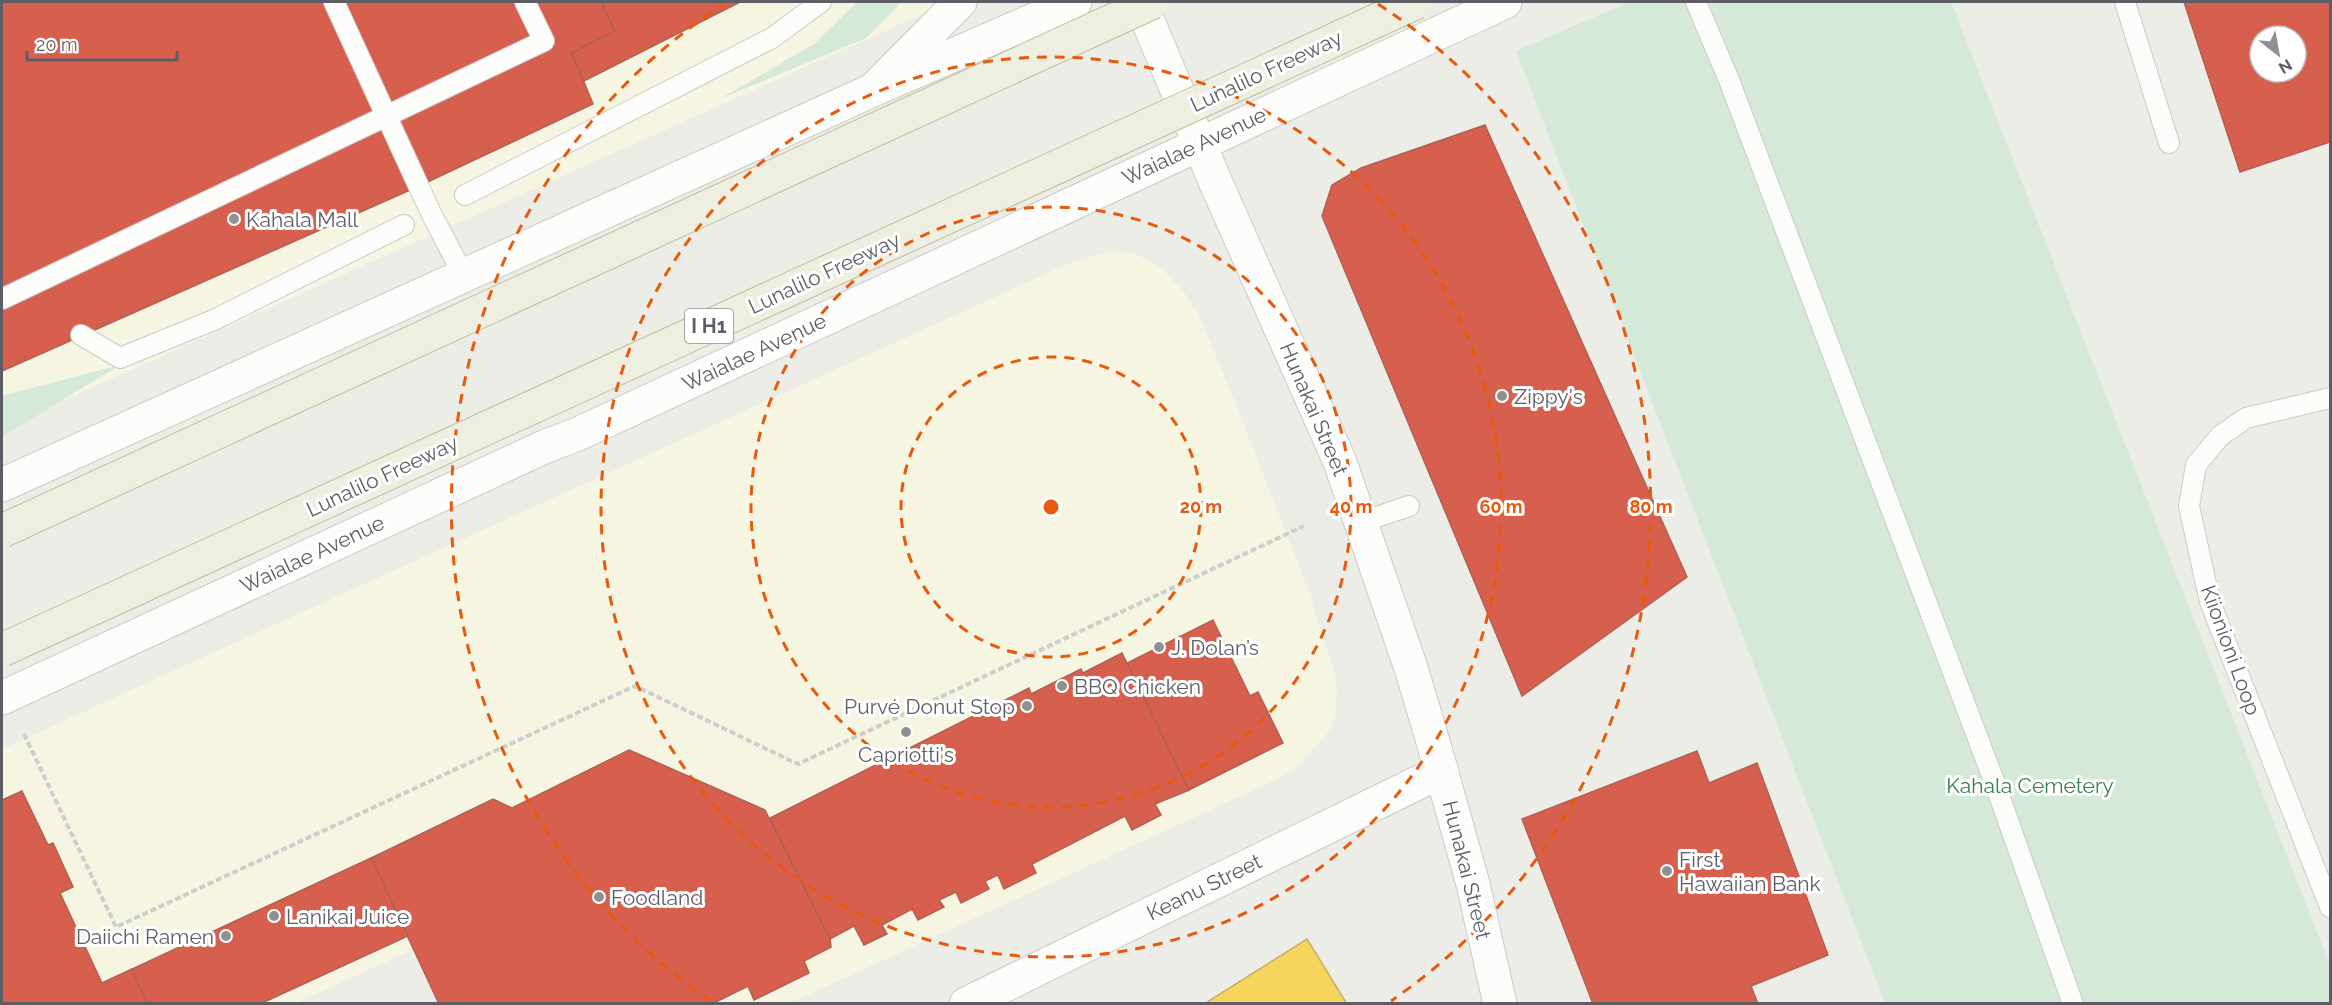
<svg xmlns="http://www.w3.org/2000/svg" width="2332" height="1005" font-family="Raleway,sans-serif">
<style>
.commercial{fill:#f5f5e1}
.green{fill:#d5e9d8}
.homes{fill:#f6d55c;stroke:#c8b15f;stroke-width:1.5}
.shops{fill:#d6604d;stroke:#b25f54;stroke-width:1.5;fill-rule:evenodd}
.lines{fill:none;stroke-linecap:round;stroke-linejoin:round}
.service-casing{stroke:#cacbc9;stroke-width:22}
.minor-casing{stroke:#cacbc9;stroke-width:35}
.tertiary-casing{stroke:#cacbc9;stroke-width:35}
.secondary-casing{stroke:#cacbca;stroke-width:35}
.path{stroke:#cbcfce;stroke-width:4;stroke-dasharray:6 3;stroke-linecap:butt}
.service{stroke:#fcfcfb;stroke-width:20}
.minor{stroke:#fcfcfb;stroke-width:33}
.tertiary{stroke:#fcfcfb;stroke-width:33}
.secondary{stroke:#fcfcfb;stroke-width:33}
.motorway-bridge-casing{stroke:#c3c096;stroke-width:35;stroke-linecap:butt}
.motorway-bridge{stroke:#efefe1;stroke-width:33}
.ring{fill:none;stroke:#e8590c;stroke-width:3;stroke-dasharray:10 8}
.poi-dot{fill:#8f9092;stroke:#fff;stroke-width:2}
.labels{text-anchor:middle;dominant-baseline:central;stroke-width:6;stroke-linejoin:round;paint-order:stroke}
.shield{fill:#fff;stroke:#8e8e93;stroke-width:1.5}
.shield-label{font-size:20px;font-weight:bold;fill:#5d5e65}
.street-label{font-size:21px;fill:#5d5e65;stroke:#fff}
.poi-label{font-size:21px;fill:#5d5e65;stroke:#fff;text-anchor:start}
.park-label{font-size:21px;fill:#38814d;stroke:#fff}
.centre{fill:#e8590c;stroke:#fff;stroke-width:3}
.ring-label{font-size:18px;text-anchor:middle;font-weight:bold;fill:#e8590c;stroke:#fff;stroke-width:6;stroke-linejoin:round;paint-order:stroke}
</style>
<rect width="100%" height="100%" fill="#ecede7"/>
<g class="commercial">
<polygon points="2,2 935,2 932,10 2,428"/>
<polygon points="1109,251 1136,254 1160,267 1184,292 1198,313 1233,397 1308,589 1333,668 1337,689 1336,712 1330,730 1297,768 1269,783 788,1004 439,1003 412,950 296,1003 2,1003 2,749 1065,265"/>
</g>
<g class="green">
<polygon points="857,2 902,2 866,38 720,99 814,44"/>
<polygon points="1629,2 1951,2 2330,965 2330,1003 1885,1003 1516,51"/>
<polygon points="120,365 2,437 2,396"/>
</g>
<polygon class="homes" points="1307,939 1347,1004 1204,1004"/>
<g class="shops">
<polygon points="2,2 601,2 615,31 572,53 593,104 419,186 2,371"/>
<polygon points="601,2 740,2 584,81 572,53 615,31"/>
<path d="M2184 2H2330V142L2240 172ZM2260 36H2296V72H2260Z"/>
<polygon points="1485,125 1687,577 1522,696 1322,216 1332,185 1361,168"/>
<polygon points="1213,620 1250,696 1258,692 1283,743 1189,790 1127,663"/>
<polygon points="1122,653 1189,790 1155,804 1161,815 1132,830 1125,816 1032,864 1036,873 1004,889 998,875 985,881 989,889 961,903 956,892 939,900 944,907 918,920 912,909 882,925 887,934 864,945 854,926 830,939 770,818 1029,688 1031,694 1081,669 1083,673"/>
<polygon points="629,750 765,810 830,939 831,947 804,961 809,973 754,1000 748,986 712,1004 439,1004 371,858 493,799 512,808"/>
<polygon points="1697,751 1709,783 1757,763 1828,955 1751,986 1758,1004 1593,1004 1522,819"/>
<polygon points="22,791 48,845 53,843 73,887 60,893 102,983 132,969 148,1004 2,1004 2,800"/>
<polygon points="371,858 408,936 260,1004 148,1004 132,969"/>
</g>
<g class="lines">
<defs>
<g id="service">
<polyline points="334,2 431,213 464,276"/>
<polyline points="1696,2 1729,80 1994,781 2073,1004"/>
<polyline points="2125,2 2169,143"/>
<polyline points="465,195 772,38 821,2"/>
<polyline points="2,299 544,41 525,2"/>
<polyline points="81,335 120,358 216,319 404,225"/>
<polyline points="2330,398 2246,418 2220,436 2196,465 2189,506 2210,602 2330,907"/>
<polyline points="1359,523 1409,506"/>
</g>
<polyline id="minor" points="966,1004 1442,771"/>
<g id="tertiary">
<polyline points="1140,2 1215,181 1340,462 1411,668 1434,745 1473,884 1500,1004"/>
<polyline points="873,90 960,2"/>
</g>
<g id="secondary">
<polyline points="2,485 873,90 1075,2"/>
<polyline points="2,698 544,447 578,434 1505,2"/>
</g>
</defs>
<use href="#service" class="service-casing"/>
<use href="#minor" class="minor-casing"/>
<use href="#tertiary" class="tertiary-casing"/>
<use href="#secondary" class="secondary-casing"/>
<polyline class="path" points="24,734 116,927 635,686 798,764 1304,526"/>
<use href="#service" class="service"/>
<use href="#minor" class="minor"/>
<use href="#tertiary" class="tertiary"/>
<use href="#secondary" class="secondary"/>
<defs>
<g id="motorway-bridge">
<polyline points="2,531 1153,2"/>
<polyline points="2,650 1417,2"/>
</g>
</defs>
<use href="#motorway-bridge" class="motorway-bridge-casing"/>
<use href="#motorway-bridge" class="motorway-bridge"/>
</g>
<g class="ring">
<circle cx="1051" cy="507" r="150"/>
<circle cx="1051" cy="507" r="300"/>
<circle cx="1051" cy="507" r="450"/>
<path d="M711 1001A600 600 0 0 1 724 4M1378 4A600 600 0 0 1 1391 1001"/>
</g>
<g class="poi-dot">
<circle cx="234" cy="219" r="6"/>
<circle cx="1502" cy="396" r="6"/>
<circle cx="1159" cy="647" r="6"/>
<circle cx="1062" cy="686" r="6"/>
<circle cx="1027" cy="706" r="6"/>
<circle cx="906" cy="732" r="6"/>
<circle cx="1667" cy="871" r="6"/>
<circle cx="599" cy="897" r="6"/>
<circle cx="274" cy="916" r="6"/>
<circle cx="226" cy="936" r="6"/>
</g>
<g class="labels">
<rect class="shield" x="685" y="309" width="48" height="34" rx="4.5"/>
<g class="shield-label">
<text x="709" y="326">I H1</text>
</g>
<g class="street-label">
<text transform="translate(1266 71) rotate(-25)">Lunalilo Freeway</text>
<text transform="translate(1194 146) rotate(-25)">Waialae Avenue</text>
<text transform="translate(824 273) rotate(-25)">Lunalilo Freeway</text>
<text transform="translate(754 352) rotate(-25)">Waialae Avenue</text>
<text transform="translate(1314 409) rotate(67)">Hunakai Street</text>
<text transform="translate(382 476) rotate(-25)">Lunalilo Freeway</text>
<text transform="translate(312 554) rotate(-25)">Waialae Avenue</text>
<text transform="translate(2231 650) rotate(70)">Kiionioni Loop</text>
<text transform="translate(1467 870) rotate(76)">Hunakai Street</text>
<text transform="translate(1204 887) rotate(-26)">Keanu Street</text>
</g>
<g class="poi-label">
<text x="246" y="219">Kahala Mall</text>
<text x="1514" y="396">Zippy's</text>
<text x="1171" y="647">J. Dolan’s</text>
<text x="1074" y="686">BBQ Chicken</text>
<text x="1015" y="706" text-anchor="end">Purvé Donut Stop</text>
<text x="906" y="754" text-anchor="middle">Capriotti's</text>
<text x="1679" y="859">First<tspan x="1679" dy="24">Hawaiian Bank</tspan></text>
<text x="611" y="897">Foodland</text>
<text x="286" y="916">Lanikai Juice</text>
<text x="214" y="936" text-anchor="end">Daiichi Ramen</text>
</g>
<g class="park-label">
<text x="2030" y="785">Kahala Cemetery</text>
</g>
</g>
<circle cx="1051" cy="507" r="9" class="centre"/>
<g class="ring-label">
<text x="1201" y="513">20 m</text>
<text x="1351" y="513">40 m</text>
<text x="1501" y="513">60 m</text>
<text x="1651" y="513">80 m</text>
</g>
<rect width="2332" height="1005" fill="none" stroke="#5d5e65" stroke-width="6"/>
<g transform="translate(2278 54) rotate(149)"><circle r="28" fill="#ffffff" stroke="#bebfc1" stroke-width="1.5"/>
<path d="M0-4.5L10 22L0 15L-10 22Z" fill="#8f9092"/>
<text y="-9" font-size="16" font-weight="bold" text-anchor="middle" fill="#5d5e65">N</text>
</g>
<path d="M27 51v9h150v-9" fill="none" stroke="#5d5e65" stroke-width="3"/>
<text x="36" y="51" font-size="18" fill="#5d5e65" stroke="#ffffff" stroke-width="4.5" paint-order="stroke">20 m</text>
</svg>
